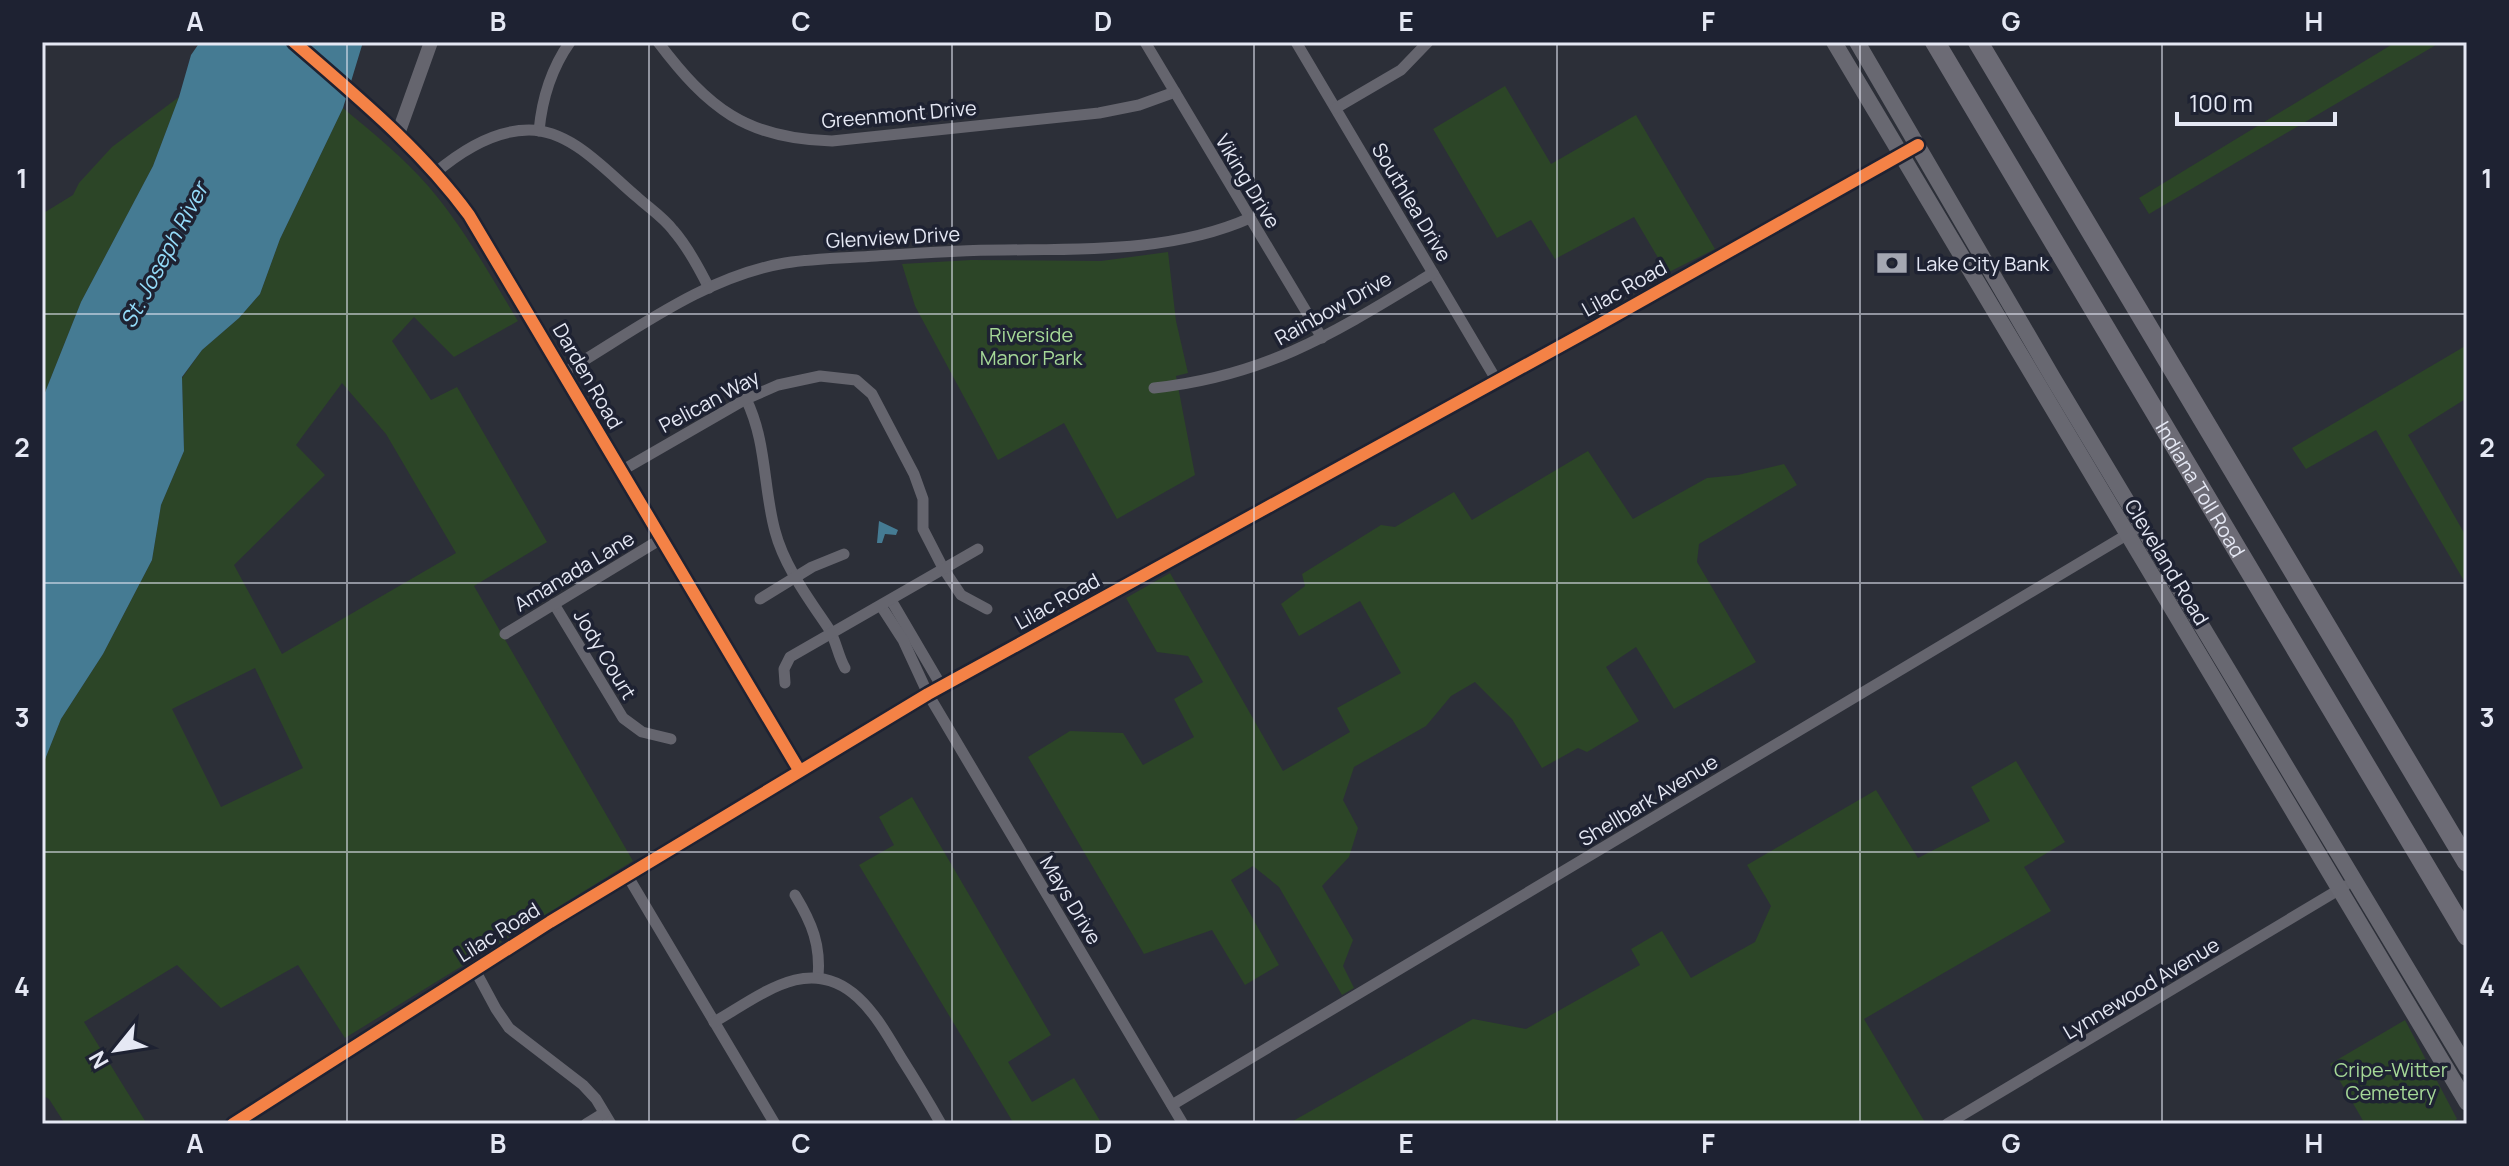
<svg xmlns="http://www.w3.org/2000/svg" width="2509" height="1166" font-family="Manrope,sans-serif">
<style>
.green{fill:#2c4527;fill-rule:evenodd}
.water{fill:#457b93}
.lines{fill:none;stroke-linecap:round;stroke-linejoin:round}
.minor{stroke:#65656e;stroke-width:11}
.tertiary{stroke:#65656e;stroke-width:14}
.secondary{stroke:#686871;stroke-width:16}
.motorway{stroke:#6c6b75;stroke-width:20}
.cycleway-casing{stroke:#1e2232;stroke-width:17}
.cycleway{stroke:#f48246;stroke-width:12}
.grid{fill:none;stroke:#e5e8f4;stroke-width:2;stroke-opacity:0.55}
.labels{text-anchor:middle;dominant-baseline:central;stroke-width:7;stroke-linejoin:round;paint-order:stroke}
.street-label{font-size:20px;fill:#e5e8f4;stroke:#1e2232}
.poi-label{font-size:20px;fill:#e5e8f4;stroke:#1e2232;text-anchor:start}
.park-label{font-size:20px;fill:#a5d897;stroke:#1e2232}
.water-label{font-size:22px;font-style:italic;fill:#94dbf9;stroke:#1e2232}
.neatline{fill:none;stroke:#e5e8f4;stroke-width:3}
.grid-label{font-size:26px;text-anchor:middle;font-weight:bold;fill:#e5e8f4}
</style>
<rect width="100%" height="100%" fill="#2c2f38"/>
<g class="green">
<polygon points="2396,42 2441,42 2149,214 2139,198"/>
<polygon points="1505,86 1551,164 1636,115 1715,249 1667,273 1634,217 1555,259 1531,220 1497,238 1433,129"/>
<polygon points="179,97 153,166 81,302 44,395 42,411 42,214 73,195 79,183 112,147"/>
<path d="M343 108C373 133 404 158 429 187 464 228 490 275 518 321L454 357 414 317 392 341 431 400 457 387 547 542 474 586 633 861 345 1038 298 965 221 1008 177 965 84 1022 147 1124H65L49 1099 42 1095V767L61 719 103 654 152 560 161 505 184 451 182 378 202 350 239 318 260 294 280 239ZM342 383 386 434 456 553 282 654 234 565 325 475 296 445ZM255 668 303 768 221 807 172 709Z"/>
<polygon points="1168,252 1176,321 1188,373 1176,376 1195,475 1117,519 1064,423 998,460 915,306 902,264 971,260 1101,261"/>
<polygon points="2467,345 2467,398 2408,435 2467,538 2467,586 2376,430 2306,469 2292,448"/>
<polygon points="1588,451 1633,519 1707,478 1738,475 1784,464 1797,485 1699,544 1697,562 1756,662 1674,709 1636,647 1606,667 1639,721 1587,752 1578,748 1542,768 1512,719 1475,682 1451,696 1426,726 1354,767 1343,800 1358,828 1349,857 1322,886 1353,940 1343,966 1354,988 1342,995 1279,887 1253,866 1231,880 1279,965 1245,985 1212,930 1144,954 1028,757 1070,731 1123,733 1143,765 1194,737 1174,699 1203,682 1188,656 1157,652 1126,598 1170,573 1283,771 1350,732 1337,708 1401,673 1360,601 1299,636 1281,604 1305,586 1302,574 1381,525 1395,527 1454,492 1472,520"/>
<polygon points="2016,761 2065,842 2024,867 2051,911 1864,1019 1926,1124 1294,1124 1293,1121 1473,1019 1526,1029 1640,965 1631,949 1662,931 1691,978 1755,942 1771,906 1747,865 1876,790 1918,858 1990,821 1971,787"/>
<polygon points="912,797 1051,1035 1008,1062 1032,1102 1074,1078 1102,1124 1014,1124 859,865 894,845 879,817"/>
<polygon points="2405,1020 2457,1119 2449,1124 2365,1124 2330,1064"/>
</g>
<g class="water">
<polygon points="200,42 363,42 343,108 280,239 260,294 239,318 202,350 182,377 184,451 161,505 152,560 103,654 61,719 42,767 42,411 44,395 81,302 153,166 179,97 191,55"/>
<polygon points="879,521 898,530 896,535 885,534 882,543 877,543"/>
</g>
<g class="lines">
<g class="minor">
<path d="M658 42C708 108 746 139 832 141L1099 113 1139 105 1175 92"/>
<polyline points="1145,42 1322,338"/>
<polyline points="1296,42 1497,381"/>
<polyline points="1336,108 1401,70 1428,42"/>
<path d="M539 131C542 98 551 69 570 42"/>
<path d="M435 173C461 151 495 130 529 130 572 130 607 172 637 197 649 208 663 217 673 230 688 247 699 268 709 288"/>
<path d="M563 373C633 332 703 277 785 263 815 258 846 258 876 256 919 253 961 250 1004 250 1084 249 1174 252 1250 218"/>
<path d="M1154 388C1268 376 1337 331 1433 273"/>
<path d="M746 399C767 442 763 487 775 531 784 566 809 599 829 629 836 640 838 656 845 668"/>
<polyline points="621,471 746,399 778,385 820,376 856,380 872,394 914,474 923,499 923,529 943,568 961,595 987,609"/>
<polyline points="760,599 812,567 844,554"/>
<polyline points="891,600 942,687"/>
<polyline points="554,604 623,718 642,732 671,739"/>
<polyline points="881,606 903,640 928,694 1183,1124"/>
<polyline points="505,634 661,539"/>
<polyline points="785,683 784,669 790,657 978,549"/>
<polyline points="627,875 775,1124"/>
<path d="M795 895C812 923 821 945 818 978"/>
<polyline points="475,970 496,1009 509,1028 583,1085 596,1099 611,1124"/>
<path d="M714 1022C739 1008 767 987 795 980 849 967 877 1017 900 1056 914 1078 928 1101 941 1124"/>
<polyline points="1172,1105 2133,531"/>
<polyline points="586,1124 604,1113"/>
<polyline points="1947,1124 2345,886"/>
</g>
<g class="tertiary">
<path d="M294 42C356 96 420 148 469 215L799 770"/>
<polyline points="398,134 431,42"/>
<polyline points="233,1124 550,922 928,694 1595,327 1918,145"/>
</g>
<g class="secondary">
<polyline points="1834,42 2467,1103"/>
<polyline points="1857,42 2053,378 2467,1068"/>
</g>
<g class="motorway">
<path id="s1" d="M1935 42 2467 936"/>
<polyline points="1978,42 2467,862"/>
</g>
<defs>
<g id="cycleway">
<path d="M294 42C356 96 420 148 469 215L799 770"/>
<polyline points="233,1124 550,922 928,694 1595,327 1918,145"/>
</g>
</defs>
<use href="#cycleway" class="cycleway-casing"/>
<use href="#cycleway" class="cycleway"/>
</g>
<path class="grid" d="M347 42V1124M649 42V1124M952 42V1124M1254 42V1124M1557 42V1124M1860 42V1124M2162 42V1124M42 314H2467M42 583H2467M42 852H2467"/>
<defs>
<symbol id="bank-bare" viewBox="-9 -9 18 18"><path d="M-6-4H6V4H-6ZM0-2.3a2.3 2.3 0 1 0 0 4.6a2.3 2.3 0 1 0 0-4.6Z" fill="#a4a7b2" stroke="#1e2232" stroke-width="2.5" paint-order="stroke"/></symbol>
</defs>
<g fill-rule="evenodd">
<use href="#bank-bare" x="1870" y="241" width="44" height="44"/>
</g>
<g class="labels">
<g class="street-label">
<text transform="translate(899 114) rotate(-5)">Greenmont Drive</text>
<text transform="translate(1248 181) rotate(59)">Viking Drive</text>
<text transform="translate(1412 202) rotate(59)">Southlea Drive</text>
<text transform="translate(893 237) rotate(-3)">Glenview Drive</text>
<text transform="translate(1624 288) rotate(-29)">Lilac Road</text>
<text transform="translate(1333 308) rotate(-29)">Rainbow Drive</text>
<text transform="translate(588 376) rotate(60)">Darden Road</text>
<text transform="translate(709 401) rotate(-28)">Pelican Way</text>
<text stroke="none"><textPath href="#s1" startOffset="520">Indiana Toll Road</textPath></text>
<text transform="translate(2167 562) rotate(59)">Cleveland Road</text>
<text transform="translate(574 571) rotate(-31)">Amanada Lane</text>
<text transform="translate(1057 601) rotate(-29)">Lilac Road</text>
<text transform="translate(605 654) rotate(59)">Jody Court</text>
<text transform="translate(1648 800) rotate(-31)">Shellbark Avenue</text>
<text transform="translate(1071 900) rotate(59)">Mays Drive</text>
<text transform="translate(498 932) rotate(-32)">Lilac Road</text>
<text transform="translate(2141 988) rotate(-31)">Lynnewood Avenue</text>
</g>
<g class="poi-label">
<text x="1916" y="263">Lake City Bank</text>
</g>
<g class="park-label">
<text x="1031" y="334">Riverside<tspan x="1031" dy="23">Manor Park</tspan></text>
<text x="2391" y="1069">Cripe-Witter<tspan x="2391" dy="23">Cemetery</tspan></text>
</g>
<g class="water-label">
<text transform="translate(164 255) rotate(-62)">St. Joseph River</text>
</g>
</g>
<rect width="2509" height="1166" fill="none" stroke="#1e2232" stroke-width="88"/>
<g transform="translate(116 1050) rotate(240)" stroke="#1e2232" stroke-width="6" paint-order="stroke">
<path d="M0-6L14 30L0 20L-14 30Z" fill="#e5e8f4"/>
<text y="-12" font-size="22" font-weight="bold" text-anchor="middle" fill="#e5e8f4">N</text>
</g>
<path d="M2177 112v12h158v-12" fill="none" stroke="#e5e8f4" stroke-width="4"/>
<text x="2189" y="112" font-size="24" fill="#e5e8f4" stroke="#1e2232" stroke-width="6" paint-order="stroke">100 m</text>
<rect x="44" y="44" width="2421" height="1078" class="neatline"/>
<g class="grid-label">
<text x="195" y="31">A</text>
<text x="498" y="31">B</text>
<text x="801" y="31">C</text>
<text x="1103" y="31">D</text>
<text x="1406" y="31">E</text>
<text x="1708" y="31">F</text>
<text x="2011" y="31">G</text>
<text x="2314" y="31">H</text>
<text x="22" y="188">1</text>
<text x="2487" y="188">1</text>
<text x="22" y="457">2</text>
<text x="2487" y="457">2</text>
<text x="22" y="727">3</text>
<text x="2487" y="727">3</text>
<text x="22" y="996">4</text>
<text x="2487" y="996">4</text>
<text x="195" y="1153">A</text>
<text x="498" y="1153">B</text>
<text x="801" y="1153">C</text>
<text x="1103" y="1153">D</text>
<text x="1406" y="1153">E</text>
<text x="1708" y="1153">F</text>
<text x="2011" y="1153">G</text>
<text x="2314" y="1153">H</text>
</g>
</svg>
